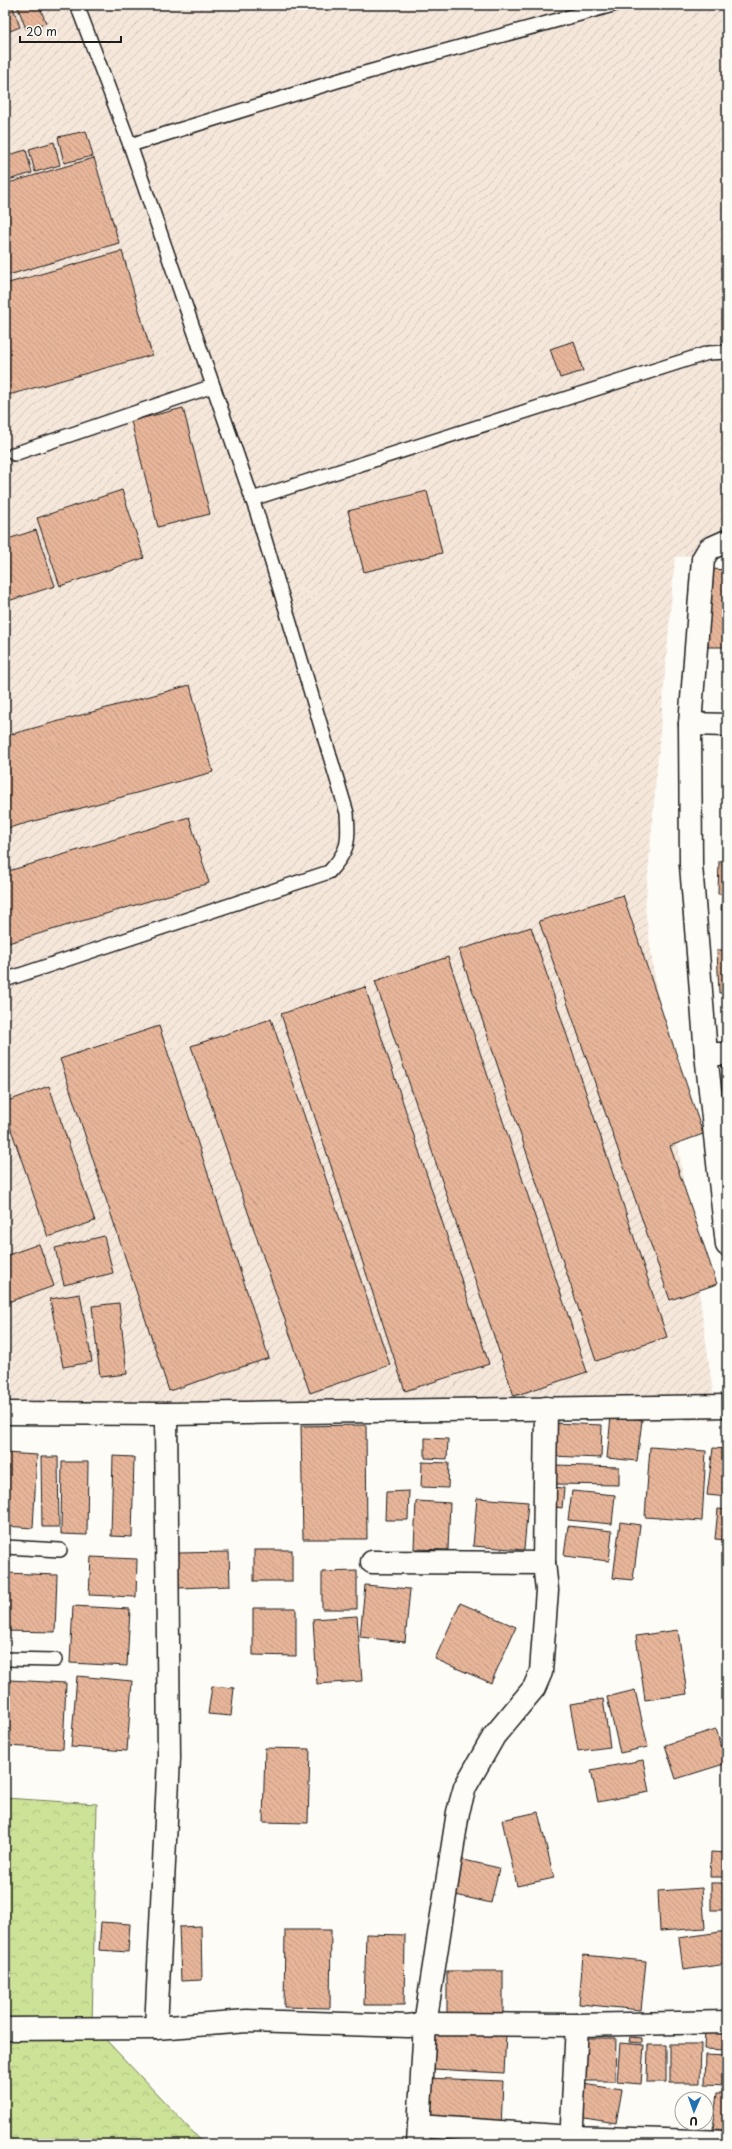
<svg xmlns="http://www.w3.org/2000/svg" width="732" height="2149" font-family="'Playpen Sans',sans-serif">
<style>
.industrial{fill:url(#industrial-furrows)}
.forest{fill:url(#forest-crowns);stroke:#747f5a}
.building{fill:url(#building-back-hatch);stroke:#1c1c1c}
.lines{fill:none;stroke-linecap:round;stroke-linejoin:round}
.service-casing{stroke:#1c1c1c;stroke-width:16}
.minor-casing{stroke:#1c1c1c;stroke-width:25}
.service{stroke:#fdfcf7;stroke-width:13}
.minor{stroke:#fdfcf7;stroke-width:22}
</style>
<defs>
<pattern id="industrial-furrows" width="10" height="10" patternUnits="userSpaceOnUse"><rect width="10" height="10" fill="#f6e7db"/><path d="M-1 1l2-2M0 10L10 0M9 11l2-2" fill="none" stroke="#d2c6bb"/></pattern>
<pattern id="forest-crowns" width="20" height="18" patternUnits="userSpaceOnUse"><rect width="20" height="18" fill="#cce297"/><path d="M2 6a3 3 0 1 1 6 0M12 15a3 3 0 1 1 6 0" fill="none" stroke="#afc182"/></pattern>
<pattern id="building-back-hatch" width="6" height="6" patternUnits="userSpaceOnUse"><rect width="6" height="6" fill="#e7b599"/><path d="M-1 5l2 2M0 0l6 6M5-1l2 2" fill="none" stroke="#c69b83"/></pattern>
</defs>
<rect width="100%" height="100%" fill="#fdfcf7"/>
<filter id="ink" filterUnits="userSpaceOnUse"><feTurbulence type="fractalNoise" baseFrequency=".025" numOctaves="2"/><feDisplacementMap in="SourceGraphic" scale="8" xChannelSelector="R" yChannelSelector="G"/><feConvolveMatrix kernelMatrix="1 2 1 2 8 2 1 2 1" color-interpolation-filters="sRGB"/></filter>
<g filter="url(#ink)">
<polygon class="industrial" points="5,5 727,5 727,553 675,557 645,909 717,1420 5,1424"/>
<polygon class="forest" points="5,1798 97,1804 92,2025 204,2144 5,2144"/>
<g class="building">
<polygon points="5,5 12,5 20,27 5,33"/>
<polygon points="17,5 39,5 46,23 26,29"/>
<polygon points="86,131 93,156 64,163 58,137"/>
<polygon points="54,142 60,165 35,172 29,149"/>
<polygon points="26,150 32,173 5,181 5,156"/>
<polygon points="94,158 119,243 5,276 5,184"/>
<polygon points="122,251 152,355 5,396 5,284"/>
<polygon points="574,341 583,371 560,378 550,349"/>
<polygon points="183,408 210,514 158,527 131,421"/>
<polygon points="122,490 144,558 60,586 37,518"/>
<polygon points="427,491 442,553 364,572 348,511"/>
<polygon points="36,530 55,586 5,602 5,540"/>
<polygon points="711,569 727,570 727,647 708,647"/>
<polygon points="190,685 213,772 5,829 5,736"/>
<polygon points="725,743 727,743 727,790 726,790"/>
<polygon points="189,817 209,883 5,944 5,872"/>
<polygon points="719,861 727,861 727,894 718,894"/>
<polygon points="623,895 703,1134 670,1146 717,1284 670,1300 539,921"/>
<polygon points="722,898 727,898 727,910 721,910"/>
<polygon points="531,927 667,1337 596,1361 459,950"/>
<polygon points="717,950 727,950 727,993 719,993"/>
<polygon points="448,957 587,1372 514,1396 375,981"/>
<polygon points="365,987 489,1364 405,1391 281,1014"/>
<polygon points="271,1019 390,1365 310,1393 191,1046"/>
<polygon points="159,1026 269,1358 169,1391 60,1059"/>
<polygon points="723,1054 727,1054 727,1115 721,1114"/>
<polygon points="49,1086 95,1221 48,1237 5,1112 5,1102"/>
<polygon points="104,1236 113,1273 64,1285 55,1248"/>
<polygon points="39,1244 54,1286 5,1303 5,1256"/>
<polygon points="80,1294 92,1362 63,1367 50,1299"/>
<polygon points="119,1303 127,1374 100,1377 92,1306"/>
<polygon points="611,1416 642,1420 637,1461 607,1458"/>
<polygon points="552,1423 602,1425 601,1458 551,1456"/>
<polygon points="366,1425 367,1539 303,1539 301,1426"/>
<polygon points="425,1438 448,1439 447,1459 425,1458"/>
<polygon points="650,1447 706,1451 702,1521 645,1517"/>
<polygon points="713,1448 727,1449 727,1497 707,1495"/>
<polygon points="5,1453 37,1455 33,1528 5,1526"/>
<polygon points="113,1456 134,1457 132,1537 111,1536"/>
<polygon points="41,1457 58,1457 59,1527 42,1527"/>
<polygon points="62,1462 88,1462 87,1535 61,1534"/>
<polygon points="422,1462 449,1463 448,1488 421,1487"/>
<polygon points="556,1465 619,1467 619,1485 555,1484"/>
<polygon points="551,1487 564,1488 562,1508 549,1506"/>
<polygon points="409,1491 408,1520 385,1520 386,1492"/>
<polygon points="572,1491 615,1495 612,1524 568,1520"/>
<polygon points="477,1498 528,1502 524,1550 473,1546"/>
<polygon points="416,1501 450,1503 448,1550 414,1549"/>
<polygon points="718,1509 727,1510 727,1540 715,1539"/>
<polygon points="620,1522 640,1525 633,1580 613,1578"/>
<polygon points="568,1526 612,1531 609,1561 564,1556"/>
<rect x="254" y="1550" width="38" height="31"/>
<polygon points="229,1552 230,1586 179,1588 178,1553"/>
<polygon points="91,1557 137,1559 136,1597 89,1595"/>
<polygon points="357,1571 357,1609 322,1609 322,1572"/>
<polygon points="5,1573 57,1575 55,1632 5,1631"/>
<polygon points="365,1585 410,1589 405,1642 360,1637"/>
<polygon points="460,1603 516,1627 491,1683 435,1659"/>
<polygon points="73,1606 130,1609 127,1666 70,1663"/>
<polygon points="253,1608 296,1608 296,1656 253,1655"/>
<polygon points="357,1616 362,1681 317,1684 313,1619"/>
<polygon points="678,1630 687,1694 645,1700 636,1636"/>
<polygon points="77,1676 132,1681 127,1751 71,1747"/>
<polygon points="9,1680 66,1683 63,1749 5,1746"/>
<polygon points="212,1686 234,1688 231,1716 208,1714"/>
<polygon points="635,1690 648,1747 620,1753 607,1697"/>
<polygon points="603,1699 610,1747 578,1751 570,1704"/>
<polygon points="716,1729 727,1763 676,1779 665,1745"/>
<polygon points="265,1748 310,1749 308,1823 263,1822"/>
<polygon points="643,1760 649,1792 598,1802 591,1770"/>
<polygon points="538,1812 554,1878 517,1886 502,1820"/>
<polygon points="711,1852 727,1853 727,1877 710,1877"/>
<polygon points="455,1858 499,1868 491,1903 447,1893"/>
<rect x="711" y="1883" width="16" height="27"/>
<polygon points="702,1888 705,1928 660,1931 658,1891"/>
<polygon points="101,1922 130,1924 128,1952 99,1950"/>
<polygon points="201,1926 202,1980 181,1981 179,1927"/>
<polygon points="285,1930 331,1930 330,2008 284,2007"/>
<polygon points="727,1931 727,1964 683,1970 679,1938"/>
<polygon points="366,1934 405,1935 404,2005 364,2005"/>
<polygon points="583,1955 646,1961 641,2010 579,2004"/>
<rect x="447" y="1971" width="56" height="46"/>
<polygon points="436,2030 506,2034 504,2073 434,2069"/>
<polygon points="705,2030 727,2031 727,2050 704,2049"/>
<polygon points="630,2037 642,2038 642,2043 629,2042"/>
<polygon points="584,2038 616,2038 615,2081 584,2081"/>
<polygon points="620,2043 644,2045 641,2084 617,2082"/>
<polygon points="670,2044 701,2044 700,2083 670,2083"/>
<polygon points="648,2045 666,2045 666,2082 647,2082"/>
<polygon points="706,2055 727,2056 727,2085 705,2084"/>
<polygon points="427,2078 503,2081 501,2129 425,2126"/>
<polygon points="583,2084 622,2090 616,2123 578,2117"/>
<polygon points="717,2093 727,2093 727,2130 713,2129"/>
<polygon points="424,2140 472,2143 472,2144 424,2144"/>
</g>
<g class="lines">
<defs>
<g id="service">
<polyline points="130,145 350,77 613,5"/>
<polyline points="14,454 213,386"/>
<polyline points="252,499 708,353 727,352"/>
<path d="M5 980 329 872C349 850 349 843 347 813L257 513 130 145 77 5"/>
<polyline points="5,1547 60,1550"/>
<polyline points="5,1659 55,1660"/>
</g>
<g id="minor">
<polyline points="727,541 709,549 703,559 690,724 691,865 706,1054 727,1245"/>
<polyline points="690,724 727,725"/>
<polyline points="706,1054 727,1054"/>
<polyline points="5,1413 166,1414 727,1406"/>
<polyline points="372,1562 544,1563 547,1590 541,1672 534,1688 494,1736 465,1787 458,1812 425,2024 418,2144"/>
<polyline points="544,1563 546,1408"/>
<polyline points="156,2028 169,1758 166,1414"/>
<polyline points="5,2029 156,2028 247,2021 408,2026 425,2024 577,2025 727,2022"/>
<polyline points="419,2126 571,2137 727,2142"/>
<polyline points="571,2144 577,2025"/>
</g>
</defs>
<use href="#service" class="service-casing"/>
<use href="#minor" class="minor-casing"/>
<use href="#service" class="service"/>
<use href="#minor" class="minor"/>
</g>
</g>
<rect width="732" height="2149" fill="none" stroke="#fdfcf7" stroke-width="20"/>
<rect x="10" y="10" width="712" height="2129" fill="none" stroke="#1c1c1c" stroke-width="1.5" filter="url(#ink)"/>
<g transform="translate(694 2111) rotate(182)"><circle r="19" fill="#fdfcf7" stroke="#a3a29f"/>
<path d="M0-3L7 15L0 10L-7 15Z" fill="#1f6fb2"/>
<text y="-6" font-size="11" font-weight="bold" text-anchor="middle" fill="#1c1c1c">U</text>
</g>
<path d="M20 36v6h101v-6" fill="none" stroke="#1c1c1c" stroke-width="2"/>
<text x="26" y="36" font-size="12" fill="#1c1c1c" stroke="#fdfcf7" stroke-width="3" paint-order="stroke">20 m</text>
</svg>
